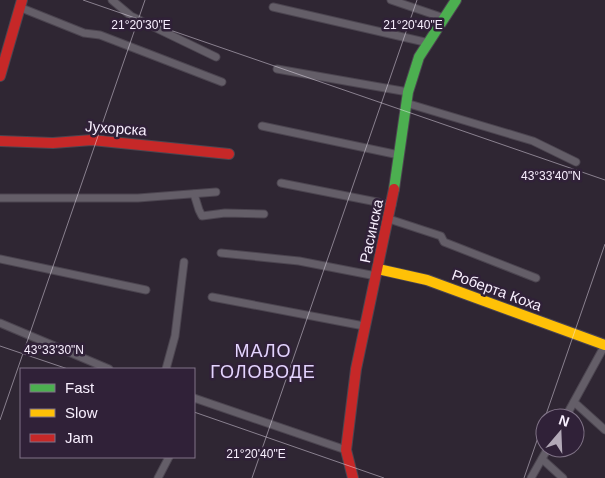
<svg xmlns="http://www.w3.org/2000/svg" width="605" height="478" font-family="Arial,sans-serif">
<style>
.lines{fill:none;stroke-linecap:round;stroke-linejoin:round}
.street-casing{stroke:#4c4550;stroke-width:9}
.fast-casing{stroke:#4c4550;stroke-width:12}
.slow-casing{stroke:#4c4550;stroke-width:12}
.jam-casing{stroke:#4c4550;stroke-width:12}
.street{stroke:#645e68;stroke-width:7}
.fast{stroke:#4caf50;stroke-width:10}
.slow{stroke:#ffc107;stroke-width:10}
.jam{stroke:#c62828;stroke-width:10}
.ticks{fill:none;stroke:#f8effe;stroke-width:1;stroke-opacity:0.45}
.labels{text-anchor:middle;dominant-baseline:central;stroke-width:5;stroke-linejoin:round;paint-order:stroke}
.street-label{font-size:15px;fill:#f8effe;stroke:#302138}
.quarter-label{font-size:18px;letter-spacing:1px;fill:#e4d4ff;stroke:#302138}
.ticks-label{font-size:12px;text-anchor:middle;fill:#f8effe;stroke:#302138;stroke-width:5;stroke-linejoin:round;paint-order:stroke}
</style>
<rect width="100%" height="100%" fill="#2f2633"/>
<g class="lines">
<defs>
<g id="street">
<polyline points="112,0 131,16 216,57"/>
<polyline points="391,0 444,18"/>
<polyline points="19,7 84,33 100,35 222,82"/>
<polyline points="273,7 429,43"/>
<polyline points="277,69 408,92"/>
<polyline points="406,103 533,141 576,162"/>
<polyline points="262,126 399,155"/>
<polyline points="281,183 392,205"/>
<polyline points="194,194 199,210 202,216 225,213 264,214"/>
<polyline points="0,198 138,198 216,192"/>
<polyline points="389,219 441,236 444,242 536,278"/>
<polyline points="221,253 299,261 376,276"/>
<polyline points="0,259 146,290"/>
<polyline points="212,297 364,326"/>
<polyline points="0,323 109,369"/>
<polyline points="166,369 175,336 184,262"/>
<polyline points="194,398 346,450"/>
<polyline points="574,402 605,430"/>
<polyline points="565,418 605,345"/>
<polyline points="542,459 563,478"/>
<polyline points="158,478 169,457"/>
<polyline points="531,478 548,448"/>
</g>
<polyline id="fast" points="394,189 408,92 419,57 456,0"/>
<polyline id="slow" points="378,269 427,280 605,345"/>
<g id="jam">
<polyline points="0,76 22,0"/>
<polyline points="0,141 53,143 92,140 229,154"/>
<polyline points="353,478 346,450 356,369 394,189"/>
</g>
</defs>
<use href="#street" class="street-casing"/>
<use href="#fast" class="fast-casing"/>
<use href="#slow" class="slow-casing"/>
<use href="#jam" class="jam-casing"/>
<use href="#street" class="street"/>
<use href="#fast" class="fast"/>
<use href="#slow" class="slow"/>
<use href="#jam" class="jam"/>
</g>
<path class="ticks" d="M83 0 605 180M0 346 68 369M194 412 384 478M0 420 145 0M252 478 417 0M524 478 605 244"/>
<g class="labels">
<g class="street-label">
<text transform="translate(116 128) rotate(4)">Јухорска</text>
<text transform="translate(371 231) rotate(-78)">Расинска</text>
<text transform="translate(497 290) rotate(20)">Роберта Коха</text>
</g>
<g class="quarter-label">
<text x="263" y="351">МАЛО<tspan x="263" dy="21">ГОЛОВОДЕ</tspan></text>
</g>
</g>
<g class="ticks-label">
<text x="413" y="29">21°20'40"E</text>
<text x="141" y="29">21°20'30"E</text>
<text x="551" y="180">43°33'40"N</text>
<text x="54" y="354">43°33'30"N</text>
<text x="256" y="458">21°20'40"E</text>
</g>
<rect x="20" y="368" width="175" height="90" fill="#302138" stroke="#807387"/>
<rect x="30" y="384" width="25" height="8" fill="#4caf50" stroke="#807387"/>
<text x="65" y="393" font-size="15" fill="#f8effe">Fast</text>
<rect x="30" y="409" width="25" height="8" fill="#ffc107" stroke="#807387"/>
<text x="65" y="418" font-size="15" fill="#f8effe">Slow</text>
<rect x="30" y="434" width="25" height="8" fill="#c62828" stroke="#807387"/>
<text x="65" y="443" font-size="15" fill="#f8effe">Jam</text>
<g transform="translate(560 433) rotate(19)"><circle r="24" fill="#302138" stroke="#807387"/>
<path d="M0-4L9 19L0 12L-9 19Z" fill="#b2a9b7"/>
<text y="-8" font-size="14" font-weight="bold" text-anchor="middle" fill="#f8effe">N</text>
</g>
</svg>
